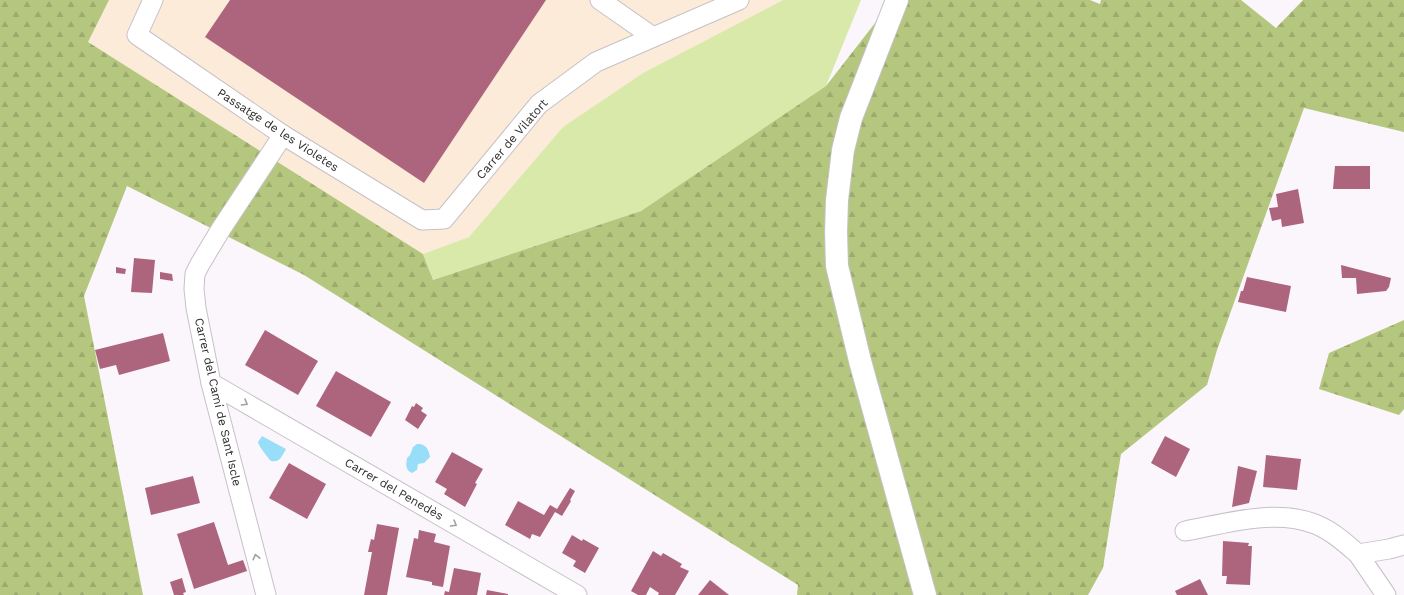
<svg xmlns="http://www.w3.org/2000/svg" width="1404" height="595" font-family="'Work Sans',sans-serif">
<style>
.industrial{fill:#fcebd9}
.green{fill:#d9e9aa}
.forest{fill:url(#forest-firs)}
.water{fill:#98def8}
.building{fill:#ad657e}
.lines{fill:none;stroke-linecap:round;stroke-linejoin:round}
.minor-casing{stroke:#c6c1c6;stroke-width:21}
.secondary-casing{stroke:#c6c1c6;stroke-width:24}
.minor{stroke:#fff;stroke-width:19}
.secondary{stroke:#fff;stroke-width:22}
.oneway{stroke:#a1a0a1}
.labels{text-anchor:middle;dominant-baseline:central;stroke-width:3;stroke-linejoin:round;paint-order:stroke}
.street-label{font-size:12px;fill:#2e2c2e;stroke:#fff}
</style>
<defs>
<pattern id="forest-firs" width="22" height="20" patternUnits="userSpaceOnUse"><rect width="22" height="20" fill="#b5c77e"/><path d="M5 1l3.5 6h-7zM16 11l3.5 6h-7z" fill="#9cab6d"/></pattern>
</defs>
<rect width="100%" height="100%" fill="#fbf6fb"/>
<polygon class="industrial" points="109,0 783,0 643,73 563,127 469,237 423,254 88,42"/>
<polygon class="green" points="783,0 861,0 826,86 641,211 433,280 423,254 469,237 563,127 643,73"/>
<g class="forest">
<polygon points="0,0 109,0 88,42 423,254 433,280 641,211 826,86 893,0 1090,0 1100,4 1101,0 1241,0 1276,28 1303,0 1404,0 1404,132 1304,108 1217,350 1207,385 1121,454 1103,568 1088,595 797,595 798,585 304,275 127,186 84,296 143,595 0,595"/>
<polygon points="1404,320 1404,409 1399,415 1319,389 1329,353"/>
</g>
<g class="water">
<path d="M262 436 286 449C282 456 280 463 271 461 268 458 258 445 258 442Z"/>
<path d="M417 444C425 443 429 449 430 457L424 463 418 464 417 470 412 473C405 470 406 464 407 458L410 455 413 447Z"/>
</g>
<g class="building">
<polygon points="230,0 546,0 424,183 205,37"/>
<polygon points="1335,166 1370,166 1370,189 1333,189"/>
<polygon points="1298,189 1304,223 1282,227 1281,219 1272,221 1269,208 1278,207 1276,194"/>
<polygon points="134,258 155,260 152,293 131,292"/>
<polygon points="1341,265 1391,278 1389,287 1386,291 1357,294 1356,278 1342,278"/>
<polygon points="116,267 126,269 125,274 116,273"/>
<polygon points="160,272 172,274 173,281 160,279"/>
<polygon points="1247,277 1291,286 1286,312 1238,302 1241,291 1243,291"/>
<polygon points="265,330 318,361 298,395 245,365"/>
<polygon points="163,333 170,361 119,375 116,365 100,369 95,350"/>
<polygon points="336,371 391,402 371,437 316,406"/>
<polygon points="416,403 423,408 421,411 427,415 418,429 405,420 412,406 414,407"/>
<polygon points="1165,436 1190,449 1176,477 1151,463"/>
<polygon points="452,452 483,469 475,483 477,484 465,507 444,494 447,489 435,482"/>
<polygon points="1266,455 1301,459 1297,490 1263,487"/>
<polygon points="289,463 326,484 307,519 269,498"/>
<polygon points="1238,466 1257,471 1249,503 1232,507"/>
<polygon points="193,476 200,503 151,515 145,488"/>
<polygon points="570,488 575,491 570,500 571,501 562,516 555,512 540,537 532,534 530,539 505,525 518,501 544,515 550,505 557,509"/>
<polygon points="214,522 228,565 243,560 247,571 194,589 177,534"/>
<polygon points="377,524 399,528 387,595 364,595 372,552 368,552 371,539 374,540"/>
<polygon points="419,530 436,534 434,542 450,546 443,587 432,585 432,582 406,577 414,538 418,539"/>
<polygon points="572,535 582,541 583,539 599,548 585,573 573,566 576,561 562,553"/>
<polygon points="1223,541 1249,543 1248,546 1252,546 1250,585 1226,584 1227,576 1222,576"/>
<polygon points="653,551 661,556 663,553 682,564 680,567 689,571 675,595 658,595 659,593 650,587 646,595 638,595 631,591"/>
<polygon points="454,568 481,573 477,595 444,595 445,591 449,592"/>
<polygon points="182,578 186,592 183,593 184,595 174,595 170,582"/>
<polygon points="1200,579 1208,595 1177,595 1175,591"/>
<polygon points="710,580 729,595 698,595"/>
<polygon points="487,590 508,594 508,595 486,595"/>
</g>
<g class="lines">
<defs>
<g id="minor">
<polyline points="153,0 137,35 283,135 422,220 444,219 539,104 596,62 739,0"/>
<polyline points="600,0 653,37"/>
<polyline points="211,383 577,595"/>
<path d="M1185 531C1224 524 1273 509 1312 523 1330 529 1344 542 1358 554L1389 549 1404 545"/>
<polyline points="1358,554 1386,595"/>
<polyline points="266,595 211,383 196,308 194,289 195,274 200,264 221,229 283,135"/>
</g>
<polyline id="secondary" points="897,0 851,118 843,150 837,200 836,232 837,266 860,361 925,595"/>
</defs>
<use href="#minor" class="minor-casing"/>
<use href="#secondary" class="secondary-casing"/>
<use href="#minor" class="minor"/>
<use href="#secondary" class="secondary"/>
</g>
<defs><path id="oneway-chevron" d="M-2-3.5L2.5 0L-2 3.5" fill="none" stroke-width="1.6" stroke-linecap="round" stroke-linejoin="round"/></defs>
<g class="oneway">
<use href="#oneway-chevron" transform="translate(245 403) rotate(30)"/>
<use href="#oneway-chevron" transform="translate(454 524) rotate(30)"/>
<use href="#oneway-chevron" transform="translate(256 557) rotate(-104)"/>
</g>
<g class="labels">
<g class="street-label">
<text transform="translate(278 130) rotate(33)">Passatge de les Violetes</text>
<text transform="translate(512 139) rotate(-49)">Carrer de Vilatort</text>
<text transform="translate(218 402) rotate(77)">Carrer del Camí de Sant Iscle</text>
<text transform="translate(394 489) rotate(30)">Carrer del Penedès</text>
</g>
</g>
</svg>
